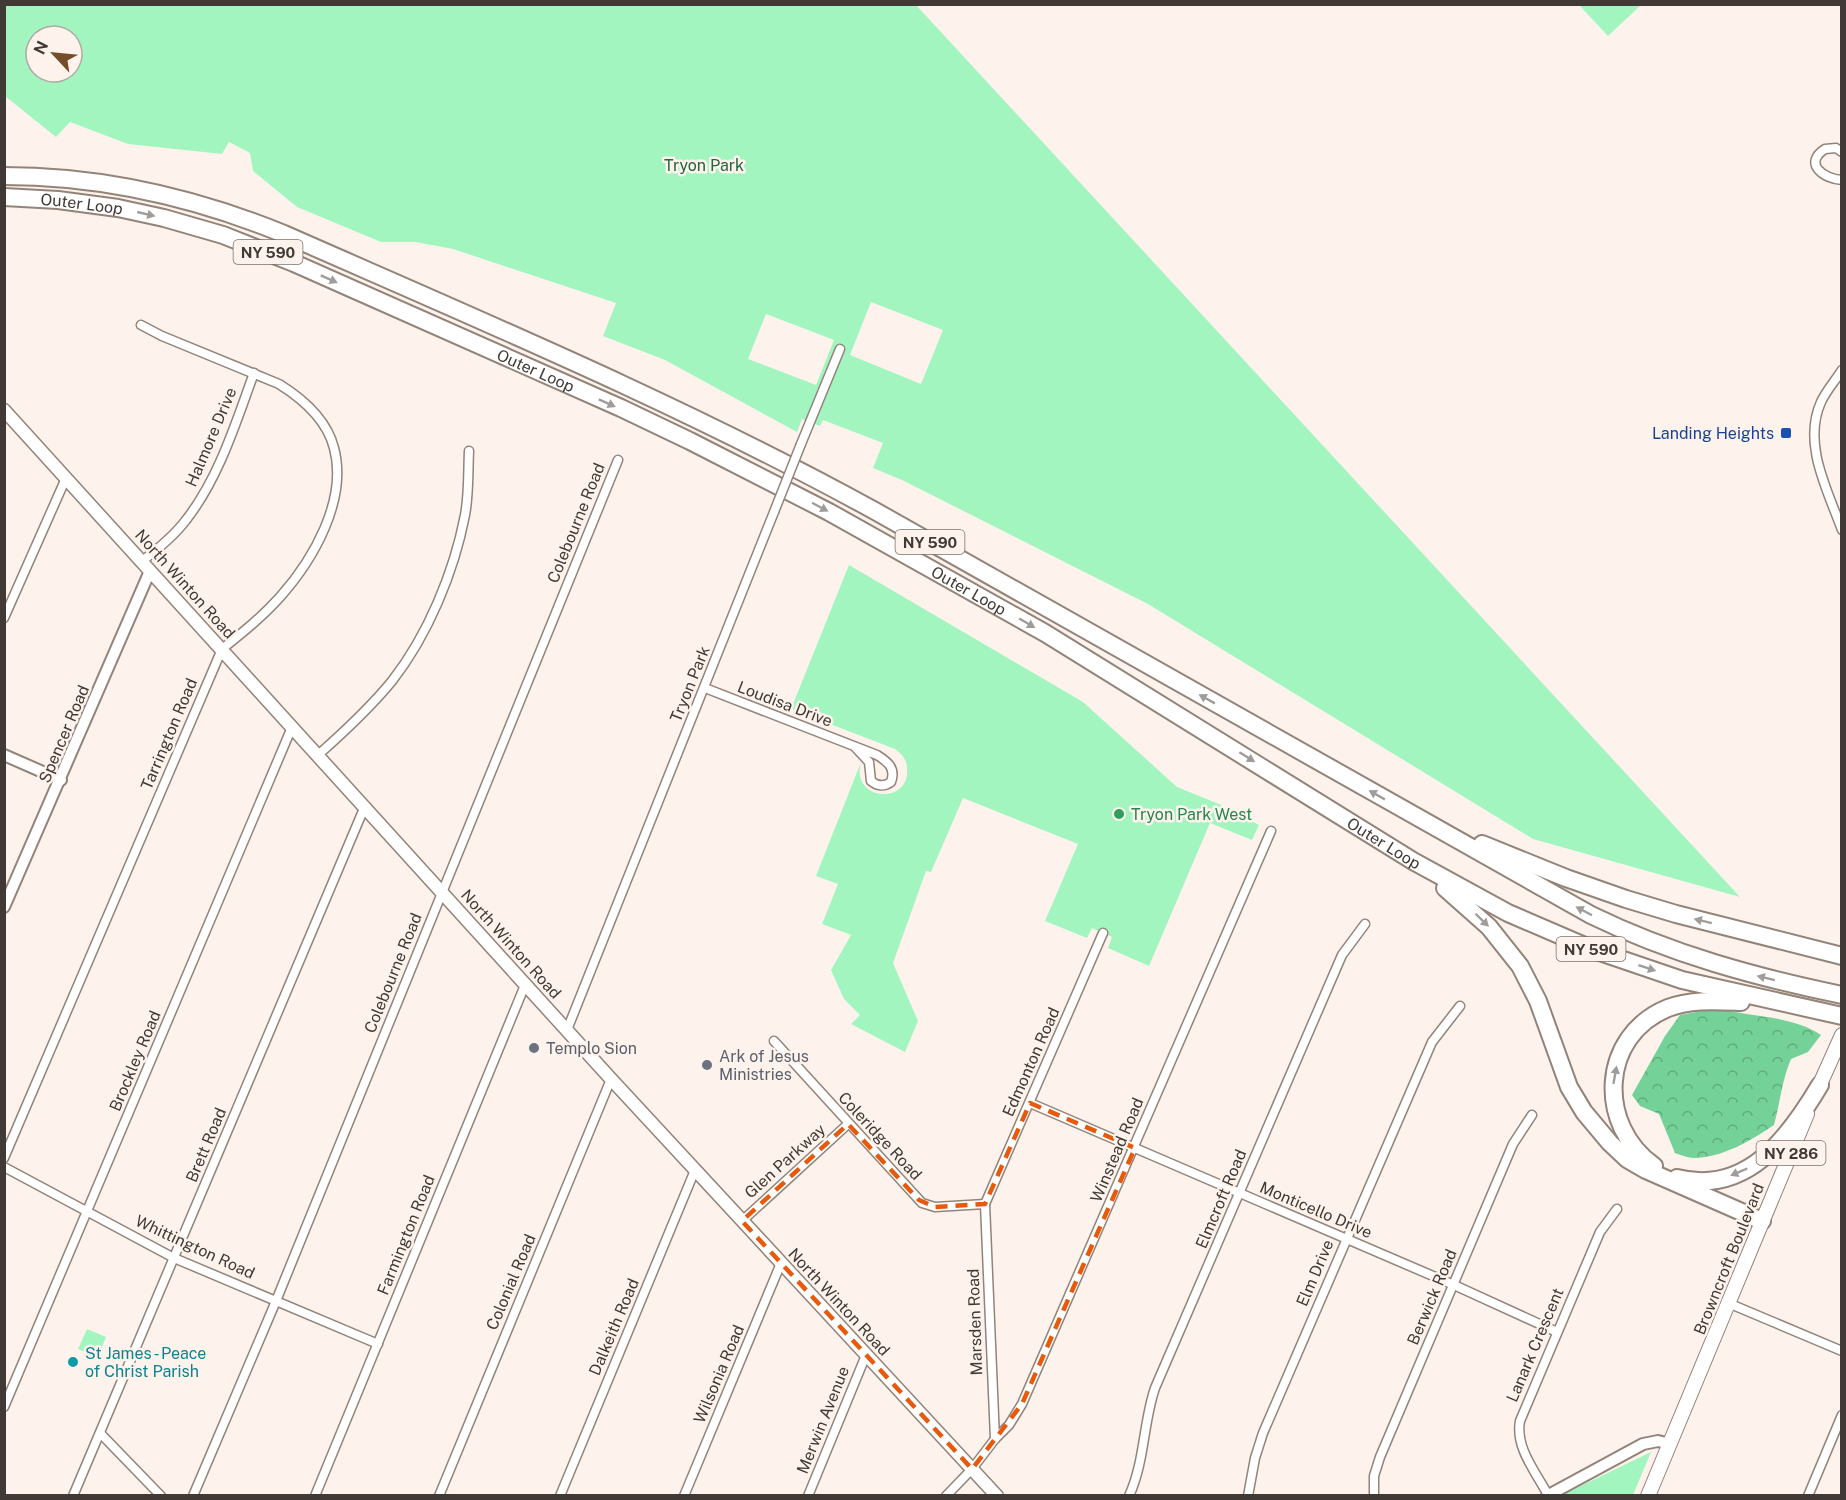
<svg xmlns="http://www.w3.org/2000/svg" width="1846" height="1500" font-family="'Public Sans',sans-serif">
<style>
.green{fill:#a3f5c0;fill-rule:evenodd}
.forest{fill:url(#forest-crowns)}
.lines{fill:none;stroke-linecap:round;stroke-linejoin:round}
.minor-casing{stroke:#938379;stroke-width:11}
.tertiary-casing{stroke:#938379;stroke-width:14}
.secondary-casing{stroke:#938379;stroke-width:15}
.primary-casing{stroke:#938379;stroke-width:16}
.motorway-casing{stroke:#938379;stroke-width:20}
.minor{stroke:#fff;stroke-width:8}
.tertiary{stroke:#fff;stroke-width:10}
.secondary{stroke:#fff;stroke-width:12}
.primary{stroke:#fff;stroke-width:14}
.motorway{stroke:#fff;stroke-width:16}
.minor-bridge-casing{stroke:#938379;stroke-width:11;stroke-linecap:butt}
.minor-bridge{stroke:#fff;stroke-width:8}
.oneway{fill:#a09c9a}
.marked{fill:none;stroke:#e8590c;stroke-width:4.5;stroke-dasharray:12 8;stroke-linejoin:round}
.transit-dot{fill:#1a4fb4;stroke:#fdf3ec;stroke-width:2}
.leisure-dot{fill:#2e9e5b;stroke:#fdf3ec;stroke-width:2}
.worship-dot{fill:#6b7280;stroke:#fdf3ec;stroke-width:2}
.culture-dot{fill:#0f9aa8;stroke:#fdf3ec;stroke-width:2}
.labels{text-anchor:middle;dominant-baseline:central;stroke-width:5;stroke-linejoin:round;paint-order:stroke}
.shield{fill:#fdf3ec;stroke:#79716c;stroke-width:1.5}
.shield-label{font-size:15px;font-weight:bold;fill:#403935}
.park-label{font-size:16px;fill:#22653f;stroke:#fdf3ec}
.street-label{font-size:16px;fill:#403935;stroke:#fdf3ec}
.transit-label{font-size:16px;fill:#164399;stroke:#fdf3ec;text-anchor:end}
.leisure-label{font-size:16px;fill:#27864d;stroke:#fdf3ec;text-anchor:start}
.worship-label{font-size:16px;fill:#5b616d;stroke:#fdf3ec;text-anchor:start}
.culture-label{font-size:16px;fill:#0d838f;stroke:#fdf3ec;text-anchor:start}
</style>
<defs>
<pattern id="forest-crowns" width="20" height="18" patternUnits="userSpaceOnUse" patternTransform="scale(1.5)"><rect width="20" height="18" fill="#74d298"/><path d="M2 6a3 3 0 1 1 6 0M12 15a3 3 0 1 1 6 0" fill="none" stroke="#61ab7d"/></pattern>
</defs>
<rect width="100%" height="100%" fill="#fdf3ec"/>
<g class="green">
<path d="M4 5H916L1740 897 1533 839 1148 604 902 480 873 468 883 443 823 420 820 426 802 419 797 432 665 360 603 336 616 303 453 249 415 242H381L297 207 253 171 250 153 229 142 222 154 128 144 70 122 56 137 5 96ZM36 36H72V72H36ZM871 302 943 330 921 384 850 355ZM766 314 834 340 816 385 748 359Z"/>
<polygon points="1579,5 1641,5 1608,36"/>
<path d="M849 565 1083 702 1177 787 1219 804 1259 825 1252 840 1210 823 1149 966 1108 948 1112 937 1092 928 1087 938 1045 921 1078 844 963 798 931 872 926 871 893 963 918 1021 905 1052 851 1024 860 1015 844 999 831 970 851 935 822 924 838 884 816 876 861 762C850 802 911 805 907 768 907 760 902 754 895 749L791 709Z"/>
<polygon points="87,1329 106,1337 98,1357 78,1349"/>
<polygon points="1651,1452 1633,1495 1562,1495"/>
</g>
<path class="forest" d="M1725 1010C1756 1017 1795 1017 1821 1035L1808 1052 1791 1059C1782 1080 1780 1103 1774 1125 1750 1141 1724 1157 1694 1158 1688 1158 1681 1155 1675 1153L1659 1114 1640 1106 1632 1095 1665 1036 1680 1015 1701 1011Z"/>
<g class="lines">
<defs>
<g id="minor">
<path d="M1842 152 1836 148 1825 149C1803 163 1823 179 1842 180"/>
<path d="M1842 370C1835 381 1826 391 1821 402 1802 444 1828 491 1842 530"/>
<polyline points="801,444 840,349"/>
<path d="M142 561C158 549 174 536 186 520 219 478 236 422 254 373"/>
<polyline points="4,618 66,478"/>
<path d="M705 688 877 755C888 762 896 768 891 782 884 787 877 786 871 781L869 762 855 747"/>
<path d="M318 755C344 732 370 708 392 681 428 635 454 572 465 515 469 494 468 472 469 451"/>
<polyline points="567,1030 774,512"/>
<polyline points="774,1041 922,1203 935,1207 985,1204"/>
<polyline points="1030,1103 1454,1285 1557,1332"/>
<path d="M4 1158 222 649C242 633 262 617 280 597 313 560 348 500 334 448 327 420 303 399 279 384L162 336 141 325"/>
<polyline points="4,1167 174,1258 378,1344"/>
<polyline points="742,1221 848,1124"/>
<polyline points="1728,1303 1842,1351"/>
<polyline points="4,1407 292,727"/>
<polyline points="100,1433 161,1496"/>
<polyline points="995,1439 985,1204 1103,933"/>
<path d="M1548 1495C1536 1472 1515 1448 1520 1421L1600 1232 1617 1209"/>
<polyline points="73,1496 365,806"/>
<polyline points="193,1496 276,1301 618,460"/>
<polyline points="315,1496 525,985"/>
<polyline points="439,1496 611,1079"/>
<polyline points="560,1496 695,1170"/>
<polyline points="684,1496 781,1263"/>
<polyline points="808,1496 866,1355"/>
<polyline points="946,1496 972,1469 995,1439 1009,1425 1022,1404 1271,831"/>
<path d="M1129 1496C1145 1461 1143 1423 1155 1388L1342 955 1365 924"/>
<polyline points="1248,1496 1255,1458 1263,1433 1432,1042 1460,1006"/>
<polyline points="1374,1496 1374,1476 1380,1457 1513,1144 1532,1115"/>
<polyline points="1808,1496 1842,1415"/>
</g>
<g id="tertiary">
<polyline points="4,755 61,780"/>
<polyline points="4,907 150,571"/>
<polyline points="1547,1496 1643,1444 1658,1441 1670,1444"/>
</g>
<polyline id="secondary" points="4,410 611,1079 997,1496"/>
<g id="primary">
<polyline points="1816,1093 1842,1035"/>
<polyline points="1648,1496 1807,1114"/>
</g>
<g id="motorway">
<path d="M4 176C101 176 196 198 284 234 484 322 684 406 875 511L1591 915C1671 954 1755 977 1842 995"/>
<path id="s1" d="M4 197 58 200 118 208 164 218 223 235 294 263 621 408 690 441 829 512 1045 633 1413 861 1508 913 1594 950 1682 980 1842 1016"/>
<polyline points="1482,844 1566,878 1626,899 1676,914 1842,956"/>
<polyline points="1445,888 1489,927 1520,966 1538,1001 1569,1087 1584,1112 1610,1143 1627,1159 1646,1170 1762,1221"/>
<path d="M1654 1166C1597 1126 1599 1036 1668 1008 1691 999 1716 1001 1741 1002"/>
<path d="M1677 1178C1747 1196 1789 1137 1820 1085"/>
</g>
</defs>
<use href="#minor" class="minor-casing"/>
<use href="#tertiary" class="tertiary-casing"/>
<use href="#secondary" class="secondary-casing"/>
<use href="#primary" class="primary-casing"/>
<use href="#motorway" class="motorway-casing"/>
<use href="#minor" class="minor"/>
<use href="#tertiary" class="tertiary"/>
<use href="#secondary" class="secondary"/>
<use href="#primary" class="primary"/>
<use href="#motorway" class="motorway"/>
<defs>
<polyline id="minor-bridge" points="774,512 801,444"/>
</defs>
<use href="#minor-bridge" class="minor-bridge-casing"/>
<use href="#minor-bridge" class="minor-bridge"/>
</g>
<defs><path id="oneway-solid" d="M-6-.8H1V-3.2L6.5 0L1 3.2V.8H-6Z" transform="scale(1.5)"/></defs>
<g class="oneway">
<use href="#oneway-solid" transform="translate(146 214) rotate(13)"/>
<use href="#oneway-solid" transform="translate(329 279) rotate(24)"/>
<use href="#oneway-solid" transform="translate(607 403) rotate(24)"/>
<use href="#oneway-solid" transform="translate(820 507) rotate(28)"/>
<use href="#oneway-solid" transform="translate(1027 623) rotate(30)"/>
<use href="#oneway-solid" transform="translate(1207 699) rotate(-151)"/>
<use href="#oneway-solid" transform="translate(1247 757) rotate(32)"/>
<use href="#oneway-solid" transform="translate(1377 795) rotate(-151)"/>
<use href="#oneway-solid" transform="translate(1584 911) rotate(-152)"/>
<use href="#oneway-solid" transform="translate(1482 920) rotate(44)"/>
<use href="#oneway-solid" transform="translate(1703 921) rotate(-166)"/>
<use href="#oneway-solid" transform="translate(1647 968) rotate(18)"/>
<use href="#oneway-solid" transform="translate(1766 978) rotate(-166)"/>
<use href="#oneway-solid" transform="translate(1615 1075) rotate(-80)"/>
<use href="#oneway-solid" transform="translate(1739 1172) rotate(157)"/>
</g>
<path class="marked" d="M1030 1103 1135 1148 1022 1404 972 1469 742 1221 848 1124 919 1200 935 1207 985 1204Z"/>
<rect class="transit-dot" x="1780" y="427" width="12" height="12" rx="3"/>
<circle class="leisure-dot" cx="1119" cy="814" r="6"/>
<g class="worship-dot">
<circle cx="534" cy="1048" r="6"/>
<circle cx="707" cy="1065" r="6"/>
</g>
<circle class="culture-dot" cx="73" cy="1362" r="6"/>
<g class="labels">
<g class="shield">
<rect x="233.5" y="240" width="69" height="24" rx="4.5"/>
<rect x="895.5" y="530" width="69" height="24" rx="4.5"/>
<rect x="1556.5" y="937" width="69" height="24" rx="4.5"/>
<rect x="1756.5" y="1141" width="69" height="24" rx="4.5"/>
</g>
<g class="shield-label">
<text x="268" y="252">NY 590</text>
<text x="930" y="542">NY 590</text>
<text x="1591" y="949">NY 590</text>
<text x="1791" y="1153">NY 286</text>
</g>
<g class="park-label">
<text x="704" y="165">Tryon Park</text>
</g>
<g class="street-label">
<text stroke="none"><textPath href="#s1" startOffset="78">Outer Loop</textPath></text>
<text stroke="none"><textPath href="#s1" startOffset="564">Outer Loop</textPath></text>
<text transform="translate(211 437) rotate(-67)">Halmore Drive</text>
<text transform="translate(576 523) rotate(-68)">Colebourne Road</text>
<text transform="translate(185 584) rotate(48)">North Winton Road</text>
<text stroke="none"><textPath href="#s1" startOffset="1050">Outer Loop</textPath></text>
<text transform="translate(690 684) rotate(-68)">Tryon Park</text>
<text transform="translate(785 704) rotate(21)">Loudisa Drive</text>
<text transform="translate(64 734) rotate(-67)">Spencer Road</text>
<text transform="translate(169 734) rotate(-67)">Tarrington Road</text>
<text stroke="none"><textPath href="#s1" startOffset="1536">Outer Loop</textPath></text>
<text transform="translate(511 944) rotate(48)">North Winton Road</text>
<text transform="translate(393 973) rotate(-68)">Colebourne Road</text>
<text transform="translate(135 1061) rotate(-67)">Brockley Road</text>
<text transform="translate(1031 1062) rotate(-66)">Edmonton Road</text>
<text transform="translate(880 1136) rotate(47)">Coleridge Road</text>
<text transform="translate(206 1145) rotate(-67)">Brett Road</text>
<text transform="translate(1117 1150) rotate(-67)">Winstead Road</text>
<text transform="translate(785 1161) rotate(-42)">Glen Parkway</text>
<text transform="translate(1221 1199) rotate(-67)">Elmcroft Road</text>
<text transform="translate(1316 1210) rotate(23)">Monticello Drive</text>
<text transform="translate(406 1235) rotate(-68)">Farmington Road</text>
<text transform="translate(195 1247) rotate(25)">Whittington Road</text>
<text transform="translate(1729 1259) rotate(-68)">Browncroft Boulevard</text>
<text transform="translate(1315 1273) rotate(-67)">Elm Drive</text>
<text transform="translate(511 1282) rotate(-67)">Colonial Road</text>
<text transform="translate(1432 1297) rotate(-67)">Berwick Road</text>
<text transform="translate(839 1302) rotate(47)">North Winton Road</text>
<text transform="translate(975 1322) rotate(-92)">Marsden Road</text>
<text transform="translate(614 1327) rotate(-67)">Dalkeith Road</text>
<text transform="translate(1535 1345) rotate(-67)">Lanark Crescent</text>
<text transform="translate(719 1374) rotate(-67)">Wilsonia Road</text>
<text transform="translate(823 1420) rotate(-68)">Merwin Avenue</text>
</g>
<g class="transit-label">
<text x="1774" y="433">Landing Heights</text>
</g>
<g class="leisure-label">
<text x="1131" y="814">Tryon Park West</text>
</g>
<g class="worship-label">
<text x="546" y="1048">Templo Sion</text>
<text x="719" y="1056">Ark of Jesus<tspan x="719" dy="18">Ministries</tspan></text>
</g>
<g class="culture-label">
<text x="85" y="1353">St James - Peace<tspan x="85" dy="18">of Christ Parish</tspan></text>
</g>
</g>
<rect width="1846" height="1500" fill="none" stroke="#403935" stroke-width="12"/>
<g transform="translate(54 54) rotate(296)"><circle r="28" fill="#fdf3ec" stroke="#b1a9a3" stroke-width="1.5"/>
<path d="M0-4.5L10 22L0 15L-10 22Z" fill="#744e2a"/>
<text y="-9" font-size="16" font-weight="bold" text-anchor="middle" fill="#403935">N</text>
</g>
</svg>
